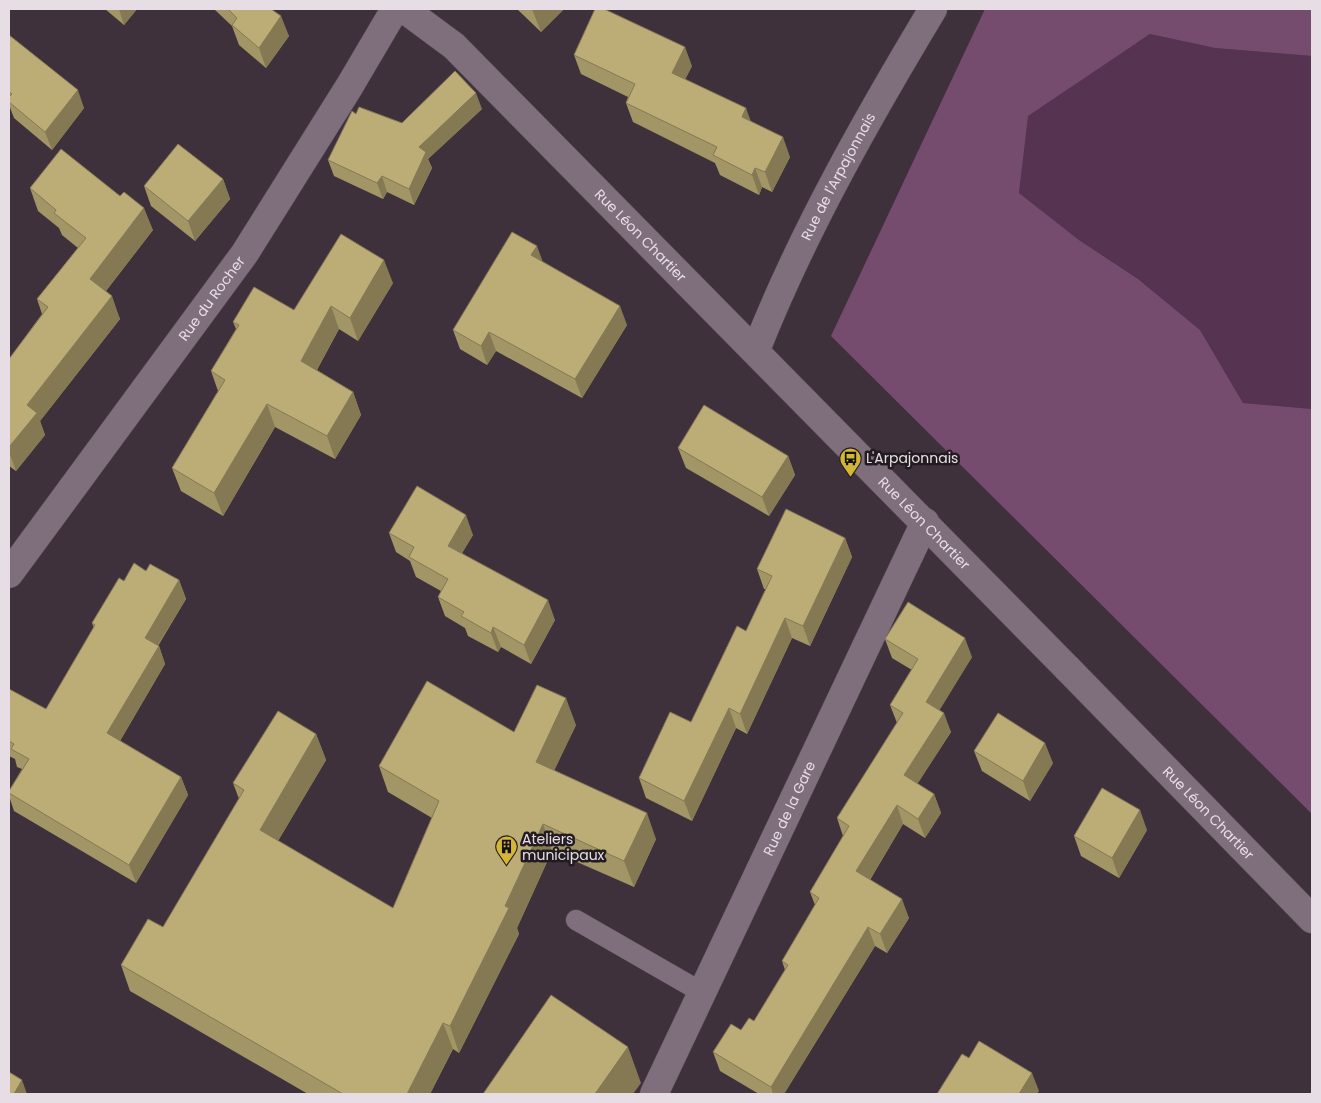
<svg xmlns="http://www.w3.org/2000/svg" width="1321" height="1103" font-family="Poppins,sans-serif">
<style>
.green{fill:#563350}
.forest{fill:#754c6e}
.lines{fill:none;stroke-linecap:round;stroke-linejoin:round}
.lane-casing{stroke:#5b5059;stroke-width:21}
.street-casing{stroke:#5b5059;stroke-width:29}
.secondary-casing{stroke:#5b5059;stroke-width:29}
.lane{stroke:#7f6f7c;stroke-width:20}
.street{stroke:#7f6f7c;stroke-width:28}
.secondary{stroke:#7f6f7c;stroke-width:28}
.wall{fill:#a29566}
.shaded-wall{fill:#847953}
.building{fill:#bcad77;stroke:#847953}
.labels{text-anchor:middle;dominant-baseline:central;stroke-width:5;stroke-linejoin:round;paint-order:stroke}
.street-label{font-size:14px;fill:#e7dee5;stroke:#221b20}
.poi-label{font-size:14px;fill:#e7dee5;stroke:#221b20;text-anchor:start}
</style>
<rect width="100%" height="100%" fill="#3f313c"/>
<polygon class="green" points="1150,34 1215,48 1312,56 1312,409 1243,403 1200,330 1138,279 1079,240 1019,193 1027,116"/>
<polygon class="forest" points="985,9 1312,9 1312,56 1215,48 1150,34 1028,116 1019,193 1079,240 1138,279 1200,330 1243,403 1312,409 1312,814 831,336"/>
<g class="lines">
<defs>
<polyline id="lane" points="576,920 703,993"/>
<g id="street">
<path id="s1" d="M1068 669 1312 919"/>
<path id="s2" d="M654 1094 925 522"/>
</g>
<g id="secondary">
<path id="s3" d="M404 9 454 46 1068 669"/>
<path id="s4" d="M756 350C802 233 868 117 933 9"/>
<path id="s5" d="M9 574 245 253 349 87 395 9"/>
</g>
</defs>
<use href="#lane" class="lane-casing"/>
<use href="#street" class="street-casing"/>
<use href="#secondary" class="secondary-casing"/>
<use href="#lane" class="lane"/>
<use href="#street" class="street"/>
<use href="#secondary" class="secondary"/>
</g>
<g class="wall">
<polygon points="105,9 137,9 124,25"/>
<polygon points="214,9 271,9 289,36 266,68 239,45 232,26"/>
<polygon points="517,9 564,9 541,32"/>
<polygon points="9,35 84,108 52,150 14,118 9,105"/>
<polygon points="574,55 692,66 685,79 751,122 790,157 772,192 762,187 759,195 720,175 715,163 633,122 626,103 628,97 581,74"/>
<polygon points="482,109 428,159 432,168 414,205 387,192 383,199 334,176 328,160 402,123"/>
<polygon points="223,179 230,199 195,241 151,206 144,186"/>
<polygon points="30,188 153,230 106,291 120,319 40,421 45,435 16,471 9,466 9,359 42,314 37,299 78,248 62,235 59,228 38,211"/>
<polygon points="542,262 627,325 582,398 496,351 487,365 460,349 453,330"/>
<polygon points="393,283 358,341 339,329 317,370 353,392 361,415 335,459 275,427 223,516 181,491 172,468 218,391 211,371 236,329 233,322 294,310"/>
<polygon points="678,448 788,456 795,475 769,516 686,468"/>
<polygon points="389,533 473,535 462,553 555,620 531,664 501,647 498,652 468,636 465,628 445,616 438,597 441,591 416,577 410,561 396,552"/>
<polygon points="845,538 852,557 810,646 792,638 747,734 736,728 692,821 646,798 639,778 691,722 746,631 766,589 764,589 757,569"/>
<polygon points="146,571 179,580 186,599 158,646 159,646 165,664 120,741 181,777 188,795 136,883 14,811 9,796 9,791 22,769 17,767 15,759 9,756 9,689 46,709 94,628 92,623 124,581"/>
<polygon points="885,639 972,657 939,710 951,732 917,784 934,794 941,813 925,838 903,824 870,880 909,918 887,953 875,946 784,1094 759,1094 720,1071 713,1052 741,1030 754,1021 785,970 782,961 815,905 810,892 843,836 837,818 897,723 890,705 912,670 892,658"/>
<polygon points="576,725 554,770 656,839 634,887 552,851 517,928 519,934 459,1053 453,1049 430,1094 308,1094 130,991 121,965 163,927 239,799 233,783 316,734 326,760 278,841 393,908 432,818 388,792 379,766 514,732"/>
<polygon points="974,751 1053,763 1030,801 982,771"/>
<polygon points="1147,830 1119,878 1081,856 1074,836"/>
</g>
<g class="shaded-wall">
<polygon points="119,9 137,9 124,25"/>
<polygon points="532,9 564,9 541,32"/>
<polygon points="281,16 289,36 266,68 259,48"/>
<polygon points="685,47 692,66 679,92 672,73"/>
<polygon points="78,90 84,108 52,150 45,132"/>
<polygon points="476,93 482,109 428,159 432,168 414,205 409,189 419,147"/>
<polygon points="746,108 753,127 742,117"/>
<polygon points="783,137 790,157 772,192 765,172"/>
<polygon points="755,168 762,187 759,195 752,175"/>
<polygon points="382,176 387,192 383,199 377,183"/>
<polygon points="223,179 230,199 195,241 188,221"/>
<polygon points="144,208 153,230 98,301 90,279"/>
<polygon points="537,246 544,265 531,255"/>
<polygon points="384,260 393,283 358,341 350,318"/>
<polygon points="112,296 120,319 40,421 45,435 16,471 9,452 9,447 27,405"/>
<polygon points="331,306 339,329 309,384 301,361"/>
<polygon points="620,306 627,325 582,398 575,379"/>
<polygon points="489,332 496,351 487,365 481,346"/>
<polygon points="353,392 361,415 335,459 327,436"/>
<polygon points="267,404 275,427 223,516 214,493"/>
<polygon points="788,456 795,475 769,516 762,497"/>
<polygon points="466,515 473,535 455,565 448,546"/>
<polygon points="845,538 852,557 810,646 803,626"/>
<polygon points="179,580 186,599 151,656 145,638"/>
<polygon points="548,600 555,620 531,664 524,645"/>
<polygon points="785,618 792,638 747,734 740,714"/>
<polygon points="493,627 501,647 498,652 491,633"/>
<polygon points="965,638 972,657 933,721 926,702"/>
<polygon points="159,646 165,664 114,751 107,733"/>
<polygon points="566,698 576,725 546,788 536,762"/>
<polygon points="729,708 736,728 692,821 684,801"/>
<polygon points="944,713 951,732 911,794 904,775"/>
<polygon points="316,734 326,760 269,856 260,830"/>
<polygon points="1045,743 1053,763 1030,801 1023,781"/>
<polygon points="181,777 188,795 136,883 129,865"/>
<polygon points="934,794 941,813 925,838 918,819"/>
<polygon points="897,805 903,824 863,891 856,871"/>
<polygon points="1140,810 1147,830 1119,878 1112,858"/>
<polygon points="647,813 656,839 634,887 624,861"/>
<polygon points="543,824 552,851 517,928 519,934 459,1053 450,1026"/>
<polygon points="902,899 909,918 887,953 880,934"/>
<polygon points="868,927 875,946 784,1094 773,1094 771,1087"/>
<polygon points="443,1023 453,1049 430,1094 407,1094"/>
<polygon points="628,1047 641,1083 633,1094 595,1094"/>
<polygon points="1032,1073 1039,1091 1037,1094 1019,1094"/>
<polygon points="22,1080 27,1094 14,1094"/>
</g>
<g class="building">
<polygon points="228,9 271,9 281,16 259,48 232,25 237,18"/>
<polygon points="595,9 604,9 685,47 672,73 746,108 742,117 783,137 765,172 755,168 752,175 713,155 717,147 626,103 635,84 574,55"/>
<polygon points="9,35 78,90 45,132 9,102 9,97 12,94 9,92"/>
<polygon points="455,71 476,93 419,147 426,152 409,189 382,176 377,183 328,160 352,111 356,114 359,107 402,123"/>
<polygon points="178,144 223,179 188,221 144,186"/>
<polygon points="61,149 120,196 124,192 144,208 90,279 112,296 27,405 37,413 9,447 9,359 48,307 37,299 86,238 54,213 56,210 30,188"/>
<polygon points="512,232 537,246 531,255 620,306 575,379 489,332 481,346 453,330"/>
<polygon points="341,234 384,260 350,318 331,306 301,361 353,392 327,436 267,404 214,493 172,468 225,380 211,371 239,325 233,322 254,287 294,310"/>
<polygon points="704,405 788,456 762,497 678,448"/>
<polygon points="417,486 466,515 448,546 548,600 524,645 493,627 491,633 461,616 464,612 438,597 448,579 409,557 414,547 389,533"/>
<polygon points="786,509 845,538 803,626 785,618 740,714 729,708 684,801 639,778 670,712 691,722 737,626 746,631 772,576 757,569"/>
<polygon points="134,563 146,571 150,564 179,580 145,638 159,646 107,733 181,777 129,865 9,793 9,791 29,759 11,749 14,744 9,741 9,689 46,709 95,625 92,623 119,578 124,581"/>
<polygon points="908,602 965,638 926,702 944,713 904,775 934,794 918,819 897,805 856,871 902,899 880,934 868,927 771,1087 713,1052 731,1024 741,1030 749,1018 754,1021 788,965 782,961 819,898 810,892 849,826 837,818 903,713 890,705 918,659 885,639"/>
<polygon points="427,681 514,732 537,685 566,698 536,762 647,813 624,861 543,824 505,906 509,908 450,1026 443,1023 407,1094 343,1094 121,965 148,919 163,927 244,790 233,783 278,711 316,734 260,830 393,908 439,801 379,766"/>
<polygon points="998,713 1045,743 1023,781 974,751"/>
<polygon points="1102,788 1140,810 1112,858 1074,836"/>
<polygon points="551,995 628,1047 595,1094 483,1094"/>
<polygon points="979,1041 1032,1073 1019,1094 937,1094 962,1054 969,1058"/>
<polygon points="9,1072 22,1080 14,1094 9,1094"/>
</g>
<defs>
<symbol id="bus-pin" viewBox="-11 -11 22 30"><path d="M0 17L-7.5 6A9.5 9.5 0 1 1 7.5 6Z" fill="#d4b635" stroke="#221b20"/><path d="M-5-6H5V4H4V6H2V4H-2V6H-4V4H-5ZM-3.5-4V0h7V-4ZM-3.5 1.2v1.5H-2V1.2ZM2 1.2v1.5H3.5V1.2Z" fill="#111"/></symbol>
<symbol id="building-pin" viewBox="-11 -11 22 30"><path d="M0 17L-7.5 6A9.5 9.5 0 1 1 7.5 6Z" fill="#d4b635" stroke="#221b20"/><path d="M-4-6H4V6H1V3H-1V6H-4ZM-2.5-4.3h1.7v1.8h-1.7ZM.8-4.3h1.7v1.8H.8ZM-2.5-1h1.7V.8h-1.7ZM.8-1h1.7V.8H.8Z" fill="#111"/></symbol>
</defs>
<g fill-rule="evenodd">
<use href="#bus-pin" x="838" y="446" width="25" height="34"/>
<use href="#building-pin" x="494" y="834" width="25" height="34"/>
</g>
<g class="labels">
<g class="street-label">
<text stroke="none"><textPath href="#s4" startOffset="192">Rue de l'Arpajonnais</textPath></text>
<text stroke="none"><textPath href="#s3" startOffset="328">Rue Léon Chartier</textPath></text>
<text stroke="none"><textPath href="#s5" startOffset="342">Rue du Rocher</textPath></text>
<text stroke="none"><textPath href="#s3" startOffset="732">Rue Léon Chartier</textPath></text>
<text stroke="none"><textPath href="#s2" startOffset="316">Rue de la Gare</textPath></text>
<text stroke="none"><textPath href="#s1" startOffset="201">Rue Léon Chartier</textPath></text>
</g>
<g class="poi-label">
<text x="866" y="458">L'Arpajonnais</text>
<text x="522" y="839">Ateliers<tspan x="522" dy="16">municipaux</tspan></text>
</g>
</g>
<rect width="1321" height="1103" fill="none" stroke="#e7dee5" stroke-width="20"/>
</svg>
